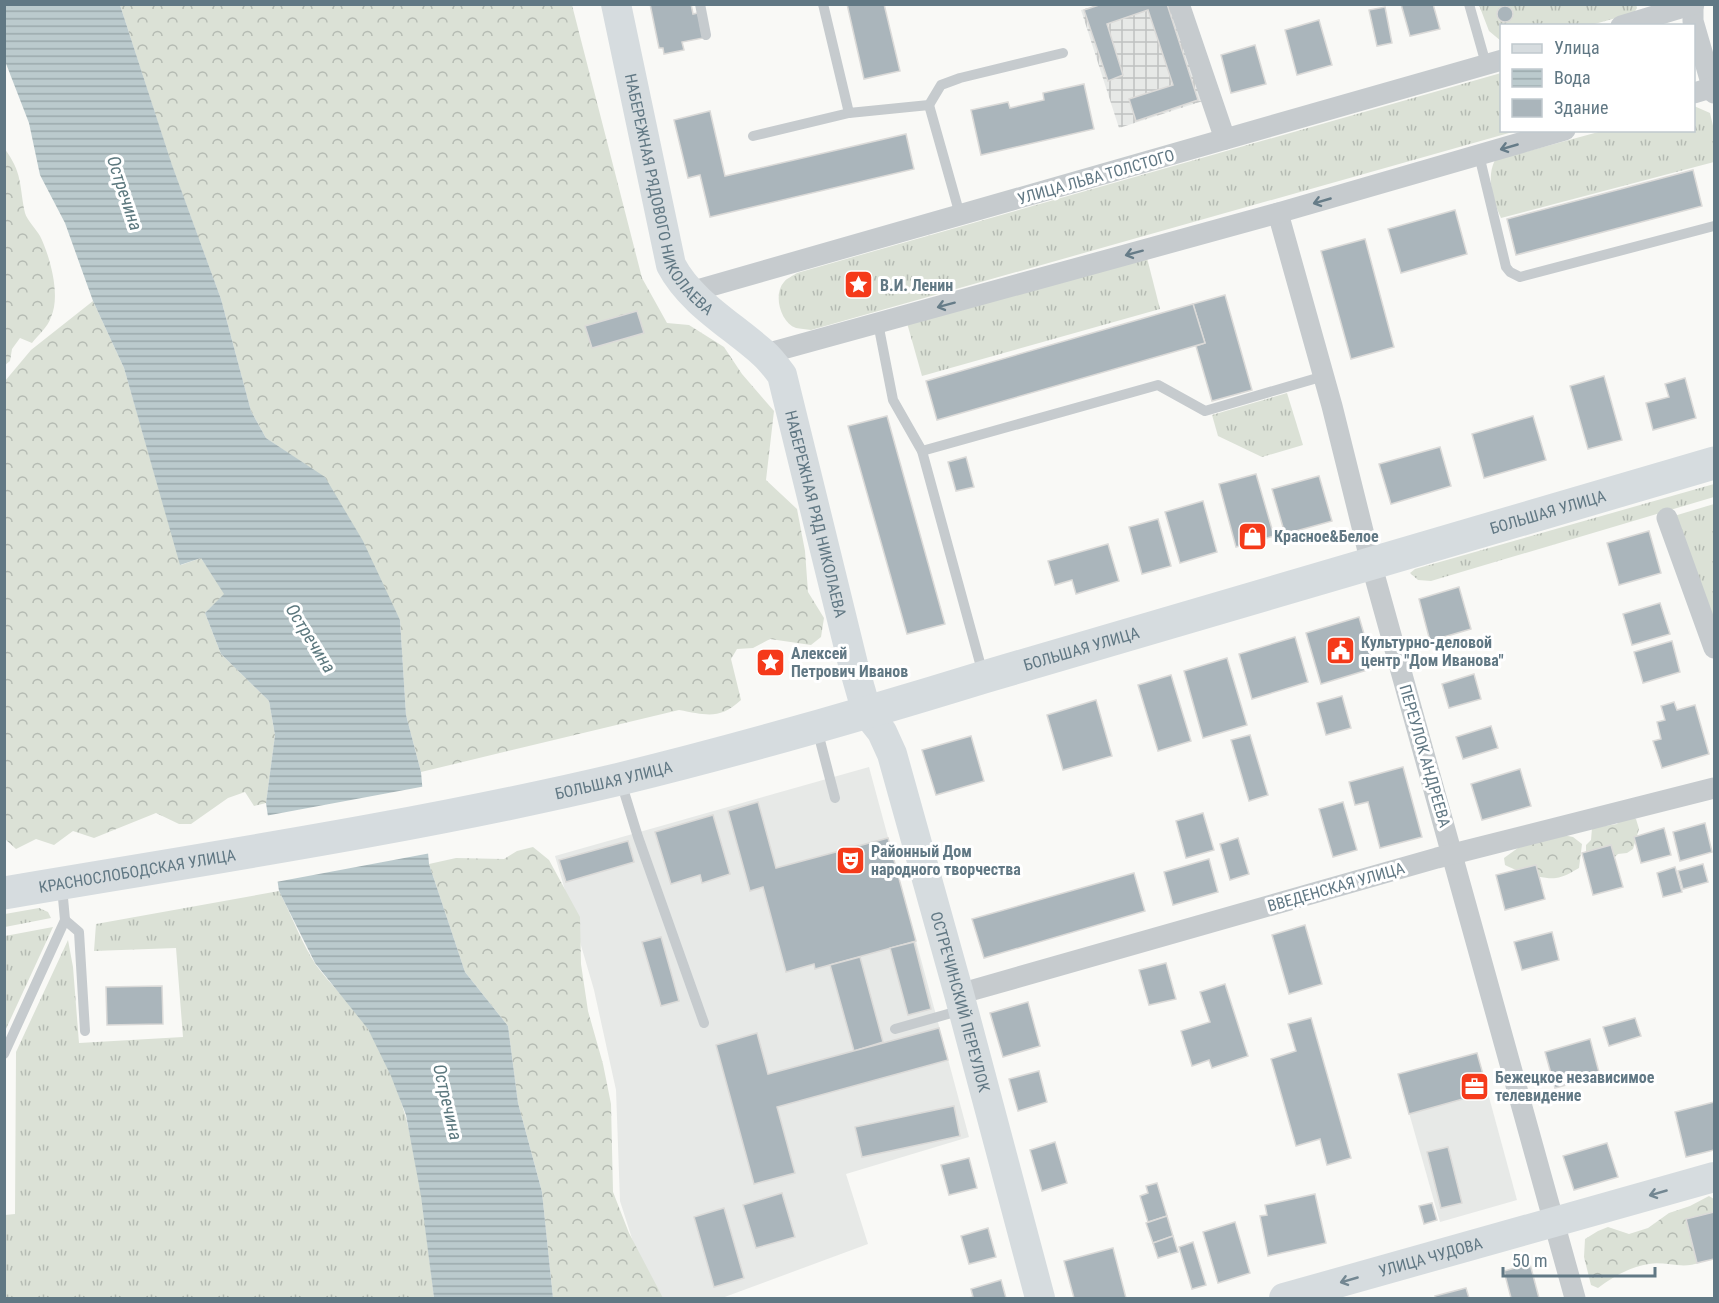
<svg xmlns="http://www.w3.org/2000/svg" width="1719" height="1303" font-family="'Roboto Condensed',sans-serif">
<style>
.built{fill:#e7e9e7}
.industrial{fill:url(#industrial-grid)}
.grass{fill:url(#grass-tufts)}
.forest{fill:url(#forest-crowns)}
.water{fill:url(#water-rules)}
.pier{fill:#f9f9f6}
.building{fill:#aab5bb;stroke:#dbdad8;stroke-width:1.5}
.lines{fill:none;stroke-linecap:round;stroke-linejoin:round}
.lane{stroke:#c6cbce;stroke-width:10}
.street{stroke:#c6cbce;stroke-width:21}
.secondary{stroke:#d6dcdf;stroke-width:30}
.primary{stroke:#d6dcdf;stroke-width:33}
.oneway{stroke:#667c88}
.oneway2{stroke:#738792}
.labels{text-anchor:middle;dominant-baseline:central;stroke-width:6;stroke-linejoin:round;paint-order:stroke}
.street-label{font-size:16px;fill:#617884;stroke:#fff}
.poi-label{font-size:16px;font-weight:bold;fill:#617884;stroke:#fff;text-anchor:start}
.water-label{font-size:18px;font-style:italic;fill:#5c787e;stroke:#fff}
</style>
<defs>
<pattern id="industrial-grid" width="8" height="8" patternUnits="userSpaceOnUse" patternTransform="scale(1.5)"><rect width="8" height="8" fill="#e7e9e7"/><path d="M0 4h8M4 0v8" fill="none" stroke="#bfc2c1"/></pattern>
<pattern id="grass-tufts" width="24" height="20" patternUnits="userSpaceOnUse" patternTransform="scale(1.5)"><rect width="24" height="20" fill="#dbe1d6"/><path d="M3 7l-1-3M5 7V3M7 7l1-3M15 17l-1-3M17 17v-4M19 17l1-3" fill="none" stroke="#b5bbb3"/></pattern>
<pattern id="forest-crowns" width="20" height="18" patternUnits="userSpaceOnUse" patternTransform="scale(1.5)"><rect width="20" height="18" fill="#dbe1d6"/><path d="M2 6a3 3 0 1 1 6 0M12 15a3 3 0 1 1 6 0" fill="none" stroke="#b5bbb3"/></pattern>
<pattern id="water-rules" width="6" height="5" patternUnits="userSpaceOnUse" patternTransform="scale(1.5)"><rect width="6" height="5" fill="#bbcacd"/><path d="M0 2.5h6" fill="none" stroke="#9ba9ac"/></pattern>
</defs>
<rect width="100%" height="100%" fill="#f9f9f6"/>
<g class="built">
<polygon points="869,767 969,1137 846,1174 868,1244 722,1298 651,1298 620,1201 616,1090 594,990 555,856"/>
<polygon points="1477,1053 1517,1200 1440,1222 1398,1074"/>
</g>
<polygon class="industrial" points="1098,5 1171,5 1203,101 1119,128 1081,10"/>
<g class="grass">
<polygon points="1636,4 1637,8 1634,13 1591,25 1502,26 1501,41 1489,31 1479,5"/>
<path d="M1501 73 1502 130 1516 131 811 330C806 329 800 329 796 328 780 322 773 294 784 282 787 278 793 276 797 273Z"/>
<path d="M1694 106 1710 113 1714 130V162L1501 218C1493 201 1486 177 1495 160L1602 131 1694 130Z"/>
<polygon points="1147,258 1160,309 922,376 907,323"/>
<polygon points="1287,393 1303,445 1262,457 1218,436 1212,415"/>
<polygon points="1714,484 1714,497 1431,581 1418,580 1410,573 1415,569"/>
<polygon points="1714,504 1714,627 1674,516"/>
<path d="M279 891C291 914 302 944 316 965 332 987 354 1006 368 1029 418 1109 423 1208 434 1298H5V1215L15 1214 16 1052 68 940 73 967 79 1043 183 1037 176 948 94 951 96 924Z"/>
<polygon points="39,908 48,912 51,918 5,927 5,914"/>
<polygon points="53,927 5,1031 5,936"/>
</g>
<g class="forest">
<path d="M120 5H572L642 278 667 323 689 325 724 347 742 374 774 411 766 480 797 509 805 551 808 592 824 618 821 637 811 645 770 639 753 648 737 649 731 659 741 700C719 720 707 715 679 710L421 772 406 715 400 620 325 478 266 438 251 411 221 299 172 166Z"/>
<path d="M4 148C23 173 19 185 25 213 27 220 36 229 40 236 50 256 61 296 51 317 48 327 38 335 32 343L20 338 12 349 10 361 5 365Z"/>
<polygon points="93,301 124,368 181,565 201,558 225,594 205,613 221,654 269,701 275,735 266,803 254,806 245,792 228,798 191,824 179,824 156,813 94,838 73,831 54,845 36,839 16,849 5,839 5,381 31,350"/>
<polygon points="1628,815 1636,819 1639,829 1633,849 1627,853 1618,854 1605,866 1586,857 1586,845 1591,840 1592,828 1617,824 1623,816"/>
<path d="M1563 835 1573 837 1582 844 1579 868C1572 872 1564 877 1556 878 1543 880 1516 871 1505 865L1504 858 1522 845Z"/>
<polygon points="533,847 549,860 580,917 581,964 588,1011 603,1064 611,1104 613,1192 629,1233 663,1298 553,1298 542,1192 518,1103 508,1026 465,972 429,864 456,858 504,859 517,851"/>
<path d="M1709 1196 1714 1199V1250C1710 1254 1705 1259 1700 1262 1684 1270 1665 1261 1649 1264 1630 1267 1612 1277 1598 1288L1591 1285 1584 1257 1585 1239 1598 1231 1608 1227 1629 1234 1648 1228 1669 1213 1690 1206Z"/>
</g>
<polygon class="water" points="5,5 120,5 172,165 221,299 251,411 266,438 325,477 363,541 400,620 406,715 421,772 429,864 465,972 508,1026 518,1103 542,1192 553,1298 434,1298 421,1196 406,1115 391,1076 368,1029 315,963 279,891 266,803 275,735 269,701 221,654 205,613 224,594 201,558 180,565 124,368 93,301 65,223 40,175 29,123 5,61"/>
<polygon class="pier" points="426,786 431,853 276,882 265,816"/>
<g class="building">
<polygon points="650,4 691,4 693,14 698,13 703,38 682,42 684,50 664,54 663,48 659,48"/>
<polygon points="847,4 884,4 900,71 864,79"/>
<polygon points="1102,4 1167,4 1198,100 1136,121 1129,99 1173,85 1148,10 1107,24 1123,75 1108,81 1084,10"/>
<polygon points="1401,4 1433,4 1440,29 1410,36"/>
<circle cx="1505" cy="14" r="8"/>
<polygon points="1385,7 1392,43 1377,46 1369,10"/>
<polygon points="1319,20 1332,65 1297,75 1285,30"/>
<polygon points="1255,45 1266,84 1231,93 1221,55"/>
<polygon points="1084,84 1094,129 981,155 971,110 1008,102 1010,108 1044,100 1043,93"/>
<polygon points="710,111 725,176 906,134 914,169 710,217 700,175 688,178 674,120"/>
<polygon points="1693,170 1702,206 1516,255 1507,219"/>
<polygon points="1455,210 1467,254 1401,273 1388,229"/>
<polygon points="1365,239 1394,347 1351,359 1321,251"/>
<polygon points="1225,295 1252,390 1212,401 1196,346 1205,343 1193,304"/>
<polygon points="1193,304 1205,343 937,420 926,381"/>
<polygon points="637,311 644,333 592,348 585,326"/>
<polygon points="1604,376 1622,440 1588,449 1570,386"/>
<polygon points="1685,378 1696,418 1653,430 1646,403 1669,397 1665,384"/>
<polygon points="887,416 945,624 907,634 848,426"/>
<polygon points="1533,416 1546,460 1484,478 1472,434"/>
<polygon points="1440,447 1451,486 1391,504 1379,464"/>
<polygon points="966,457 974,487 956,491 948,462"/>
<polygon points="1256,474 1274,536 1236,547 1219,484"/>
<polygon points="1319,476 1332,521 1285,534 1272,489"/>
<polygon points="1203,501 1217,552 1180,563 1165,512"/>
<polygon points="1158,519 1171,566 1142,574 1129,527"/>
<polygon points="1649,531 1661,573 1619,585 1607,543"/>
<polygon points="1108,544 1119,581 1076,594 1072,580 1055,585 1048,561"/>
<polygon points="1459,587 1471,629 1430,641 1419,599"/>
<polygon points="1660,603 1670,634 1632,645 1623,614"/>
<polygon points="1359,617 1374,668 1321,684 1306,633"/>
<polygon points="1295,637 1308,682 1252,699 1239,654"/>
<polygon points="1672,641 1680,672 1643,683 1634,652"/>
<polygon points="1227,658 1247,725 1203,738 1184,671"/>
<polygon points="1474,674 1481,699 1449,708 1442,684"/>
<polygon points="1171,675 1191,741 1158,751 1138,685"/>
<polygon points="1342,696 1351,728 1326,735 1317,703"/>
<polygon points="1096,700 1112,756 1063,770 1047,715"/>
<polygon points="1674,702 1677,710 1695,705 1709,754 1662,768 1653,741 1661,739 1657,722 1665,720 1661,706"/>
<polygon points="1491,726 1498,748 1463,759 1456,737"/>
<polygon points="1250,735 1268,795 1249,801 1231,740"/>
<polygon points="971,736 984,781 936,795 922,750"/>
<polygon points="1403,767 1422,837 1380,848 1368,802 1355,805 1349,782"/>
<polygon points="1520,769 1531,806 1482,820 1471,784"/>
<polygon points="758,802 776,868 888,838 916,941 815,969 814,964 786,972 763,887 750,891 728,811"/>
<polygon points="1343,802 1357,850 1333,857 1319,809"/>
<polygon points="1203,813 1214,850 1186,858 1176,821"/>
<polygon points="713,815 730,874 702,883 700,875 671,884 655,832"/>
<polygon points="1705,823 1712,852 1680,861 1673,832"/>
<polygon points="1664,828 1671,855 1641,863 1634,837"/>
<polygon points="1238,838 1249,874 1230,880 1220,844"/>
<polygon points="628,841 634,862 566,882 559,860"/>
<polygon points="1611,845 1623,887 1593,895 1582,853"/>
<polygon points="1209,859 1218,892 1173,905 1164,872"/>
<polygon points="1703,864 1708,882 1683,889 1678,871"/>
<polygon points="1536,865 1545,899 1505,910 1496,875"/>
<polygon points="1675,867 1682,892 1663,897 1657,873"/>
<polygon points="1134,873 1145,911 984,958 972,919"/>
<polygon points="1305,925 1322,984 1289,994 1272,935"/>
<polygon points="1552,932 1559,960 1522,970 1514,942"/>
<polygon points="661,937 679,1001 661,1006 642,942"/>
<polygon points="914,942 931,1009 908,1015 890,948"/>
<polygon points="860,957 883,1042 854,1051 830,965"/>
<polygon points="1166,963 1176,999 1149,1005 1139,970"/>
<polygon points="1225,984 1248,1056 1212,1068 1209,1060 1192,1066 1181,1031 1210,1022 1200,992"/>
<polygon points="162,986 163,1024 107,1025 106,987"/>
<polygon points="1028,1002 1040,1046 1003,1057 990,1013"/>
<polygon points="1311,1018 1351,1158 1327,1165 1320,1139 1296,1146 1271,1059 1296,1051 1288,1024"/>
<polygon points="1635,1018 1641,1036 1609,1046 1603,1027"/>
<polygon points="939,1028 948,1060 777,1107 795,1173 754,1184 716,1045 757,1033 768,1074"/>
<polygon points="1590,1039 1600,1076 1555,1088 1545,1052"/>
<polygon points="1477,1053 1488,1092 1409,1114 1398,1074"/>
<polygon points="1039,1071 1047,1102 1018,1111 1009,1079"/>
<polygon points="1714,1102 1714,1150 1686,1157 1675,1112"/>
<polygon points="954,1106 960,1136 862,1157 855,1127"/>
<polygon points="1055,1142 1067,1183 1042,1191 1030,1150"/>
<polygon points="1607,1143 1618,1177 1574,1190 1563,1156"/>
<polygon points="1448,1147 1462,1203 1441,1208 1427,1152"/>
<polygon points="969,1158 977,1188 949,1195 941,1165"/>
<polygon points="1157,1183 1167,1216 1148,1222 1140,1196 1148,1193 1146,1186"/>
<polygon points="782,1193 795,1237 756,1248 743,1205"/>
<polygon points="1315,1194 1326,1243 1268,1256 1260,1216 1267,1215 1265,1205"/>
<polygon points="1432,1203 1437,1220 1424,1224 1419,1206"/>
<polygon points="724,1208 744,1278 714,1287 694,1217"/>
<polygon points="1714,1212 1714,1259 1697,1263 1686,1219"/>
<polygon points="1167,1216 1173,1236 1153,1243 1146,1223"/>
<polygon points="1235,1222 1250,1273 1218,1283 1203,1232"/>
<polygon points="988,1228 996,1257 969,1264 961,1236"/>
<polygon points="1173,1236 1178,1252 1158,1258 1153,1243"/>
<polygon points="1193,1242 1206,1285 1192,1289 1179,1247"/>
<polygon points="1113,1248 1126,1298 1074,1298 1064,1261"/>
<polygon points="1530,1264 1539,1298 1511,1298 1504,1271"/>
<polygon points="1001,1280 1006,1298 968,1298 973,1297 971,1289"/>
<polygon points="1466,1288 1469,1298 1436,1298 1435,1296"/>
</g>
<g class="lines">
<g class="lane">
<polyline points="700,4 706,35"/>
<polyline points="823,4 849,113"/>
<polyline points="1469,4 1486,64"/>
<polyline points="929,105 960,215"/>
<polyline points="753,136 849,113 929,105 941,85 960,78 1063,53"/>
<polyline points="1479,155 1506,267 1510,272 1520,277 1714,226"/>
<polyline points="878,323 893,400 922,451 983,674"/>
<polyline points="922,451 1158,385 1205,411 1324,376"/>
<polyline points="817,729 835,798"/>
<polyline points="621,782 638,837 704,1023"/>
<polyline points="65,920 79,932 85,1031"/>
<polyline points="895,1029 962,1010"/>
<polyline points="4,1054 65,920 62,887"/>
</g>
<g class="street">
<polyline points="1179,4 1225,139"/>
<polyline points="1693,5 1693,21 1714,93"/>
<polyline points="1621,26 1694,4"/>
<polyline points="1694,93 1714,87"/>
<polyline points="1278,213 1332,406 1371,563 1575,1298"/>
<polyline points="690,292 1502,60"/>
<polyline points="765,354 1278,213 1565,130"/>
<polyline points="1667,518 1714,648"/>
<polyline points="959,994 1437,858 1714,788"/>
</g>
<g class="secondary">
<path id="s1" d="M616 4 671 265C691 303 732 325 763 353 770 359 776 367 782 375L853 664 867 713 882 732 892 754 959 994 1040 1298"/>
<path id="s2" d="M1284 1298 1714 1177"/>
</g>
<path class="primary" id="s3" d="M4 893C210 858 417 827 620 779 742 749 864 714 984 677L1714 463"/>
</g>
<defs><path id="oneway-shaft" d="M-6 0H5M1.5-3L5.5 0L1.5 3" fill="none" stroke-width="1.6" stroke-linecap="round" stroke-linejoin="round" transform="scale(1.5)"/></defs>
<g class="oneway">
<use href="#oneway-shaft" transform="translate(1509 147) rotate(164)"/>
<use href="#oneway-shaft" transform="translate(1322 201) rotate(164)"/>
<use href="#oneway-shaft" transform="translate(1134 253) rotate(165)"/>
<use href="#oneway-shaft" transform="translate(946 305) rotate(165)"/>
</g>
<g class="oneway2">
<use href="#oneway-shaft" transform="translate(1658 1193) rotate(164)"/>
<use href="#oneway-shaft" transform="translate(1349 1280) rotate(164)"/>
</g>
<defs>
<symbol id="sight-square" viewBox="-11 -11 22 22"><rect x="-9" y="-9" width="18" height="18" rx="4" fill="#f53a1a" stroke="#fff"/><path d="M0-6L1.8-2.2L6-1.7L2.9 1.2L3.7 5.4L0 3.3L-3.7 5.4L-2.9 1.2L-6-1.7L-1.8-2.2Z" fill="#fff"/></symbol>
<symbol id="shop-square" viewBox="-11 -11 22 22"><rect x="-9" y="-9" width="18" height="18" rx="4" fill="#f53a1a" stroke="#fff"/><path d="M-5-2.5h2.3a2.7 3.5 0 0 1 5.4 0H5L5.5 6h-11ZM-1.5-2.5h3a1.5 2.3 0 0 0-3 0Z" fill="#fff"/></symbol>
<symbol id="civic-square" viewBox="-11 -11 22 22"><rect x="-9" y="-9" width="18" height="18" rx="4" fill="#f53a1a" stroke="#fff"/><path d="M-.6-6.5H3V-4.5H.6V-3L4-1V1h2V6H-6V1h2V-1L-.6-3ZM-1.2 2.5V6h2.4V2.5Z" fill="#fff"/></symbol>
<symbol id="theatre-square" viewBox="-11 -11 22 22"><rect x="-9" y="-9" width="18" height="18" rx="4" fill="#f53a1a" stroke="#fff"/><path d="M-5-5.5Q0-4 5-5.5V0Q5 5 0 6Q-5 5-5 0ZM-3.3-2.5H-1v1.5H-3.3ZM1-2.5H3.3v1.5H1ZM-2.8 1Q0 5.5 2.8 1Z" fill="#fff"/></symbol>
<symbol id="office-square" viewBox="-11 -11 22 22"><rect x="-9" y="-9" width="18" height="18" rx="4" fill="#f53a1a" stroke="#fff"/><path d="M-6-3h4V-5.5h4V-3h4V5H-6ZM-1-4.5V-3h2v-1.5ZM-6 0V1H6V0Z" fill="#fff"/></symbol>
</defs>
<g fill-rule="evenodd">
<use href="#sight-square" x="842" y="268" width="33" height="33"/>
<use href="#shop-square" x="1236" y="520" width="33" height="33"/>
<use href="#civic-square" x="1324" y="634" width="33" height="33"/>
<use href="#sight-square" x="754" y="646" width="33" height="33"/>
<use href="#theatre-square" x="834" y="844" width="33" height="33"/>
<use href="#office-square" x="1458" y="1070" width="33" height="33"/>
</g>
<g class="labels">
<g class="street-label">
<text transform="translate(1096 177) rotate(-16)">УЛИЦА ЛЬВА ТОЛСТОГО</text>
<text stroke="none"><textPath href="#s1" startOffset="200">НАБЕРЕЖНАЯ РЯДОВОГО НИКОЛАЕВА</textPath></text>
<text stroke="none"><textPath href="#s3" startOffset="1592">БОЛЬШАЯ УЛИЦА</textPath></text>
<text stroke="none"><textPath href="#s1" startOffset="567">НАБЕРЕЖНАЯ РЯД НИКОЛАЕВА</textPath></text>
<text stroke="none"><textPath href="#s3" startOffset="1106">БОЛЬШАЯ УЛИЦА</textPath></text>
<text transform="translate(1425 756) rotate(74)">ПЕРЕУЛОК АНДРЕЕВА</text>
<text stroke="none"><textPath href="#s3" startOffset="620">БОЛЬШАЯ УЛИЦА</textPath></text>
<text stroke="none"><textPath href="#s3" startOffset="135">КРАСНОСЛОБОДСКАЯ УЛИЦА</textPath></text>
<text transform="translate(1336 887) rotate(-16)">ВВЕДЕНСКАЯ УЛИЦА</text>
<text stroke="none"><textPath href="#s1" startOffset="1078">ОСТРЕЧИНСКИЙ ПЕРЕУЛОК</textPath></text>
<text stroke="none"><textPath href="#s2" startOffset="152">УЛИЦА ЧУДОВА</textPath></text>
</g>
<g class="poi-label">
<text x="880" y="285">В.И. Ленин</text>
<text x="1274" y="536">Красное&amp;Белое</text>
<text x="1361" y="642">Культурно-деловой<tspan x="1361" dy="18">центр "Дом Иванова"</tspan></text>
<text x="791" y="653">Алексей<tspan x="791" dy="18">Петрович Иванов</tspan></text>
<text x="871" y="851">Районный Дом<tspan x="871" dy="18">народного творчества</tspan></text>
<text x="1495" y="1077">Бежецкое независимое<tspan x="1495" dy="18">телевидение</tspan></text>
</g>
<g class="water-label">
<text transform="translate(125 193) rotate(72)">Остречина</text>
<text transform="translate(311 638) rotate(58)">Остречина</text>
<text transform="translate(448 1102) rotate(77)">Остречина</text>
</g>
</g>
<rect width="1719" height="1303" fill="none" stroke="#617884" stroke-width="12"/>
<rect x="1500" y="24" width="195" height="108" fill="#ffffff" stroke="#c0c9ce" stroke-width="1.5"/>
<rect x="1512" y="44" width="30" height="9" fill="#d6dcdf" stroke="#c0c9ce" stroke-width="1.5"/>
<text x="1554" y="54" font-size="18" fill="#617884">Улица</text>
<rect x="1512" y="69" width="30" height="18" fill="url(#water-rules)" stroke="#c0c9ce" stroke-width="1.5"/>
<text x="1554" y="84" font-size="18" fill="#617884">Вода</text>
<rect x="1512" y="99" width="30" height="18" fill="#aab5bb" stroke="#c0c9ce" stroke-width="1.5"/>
<text x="1554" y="114" font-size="18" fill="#617884">Здание</text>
<path d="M1503 1267v9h152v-9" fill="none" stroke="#617884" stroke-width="3"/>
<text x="1512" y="1267" font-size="18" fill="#617884" stroke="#ffffff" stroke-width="4.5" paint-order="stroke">50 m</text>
</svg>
